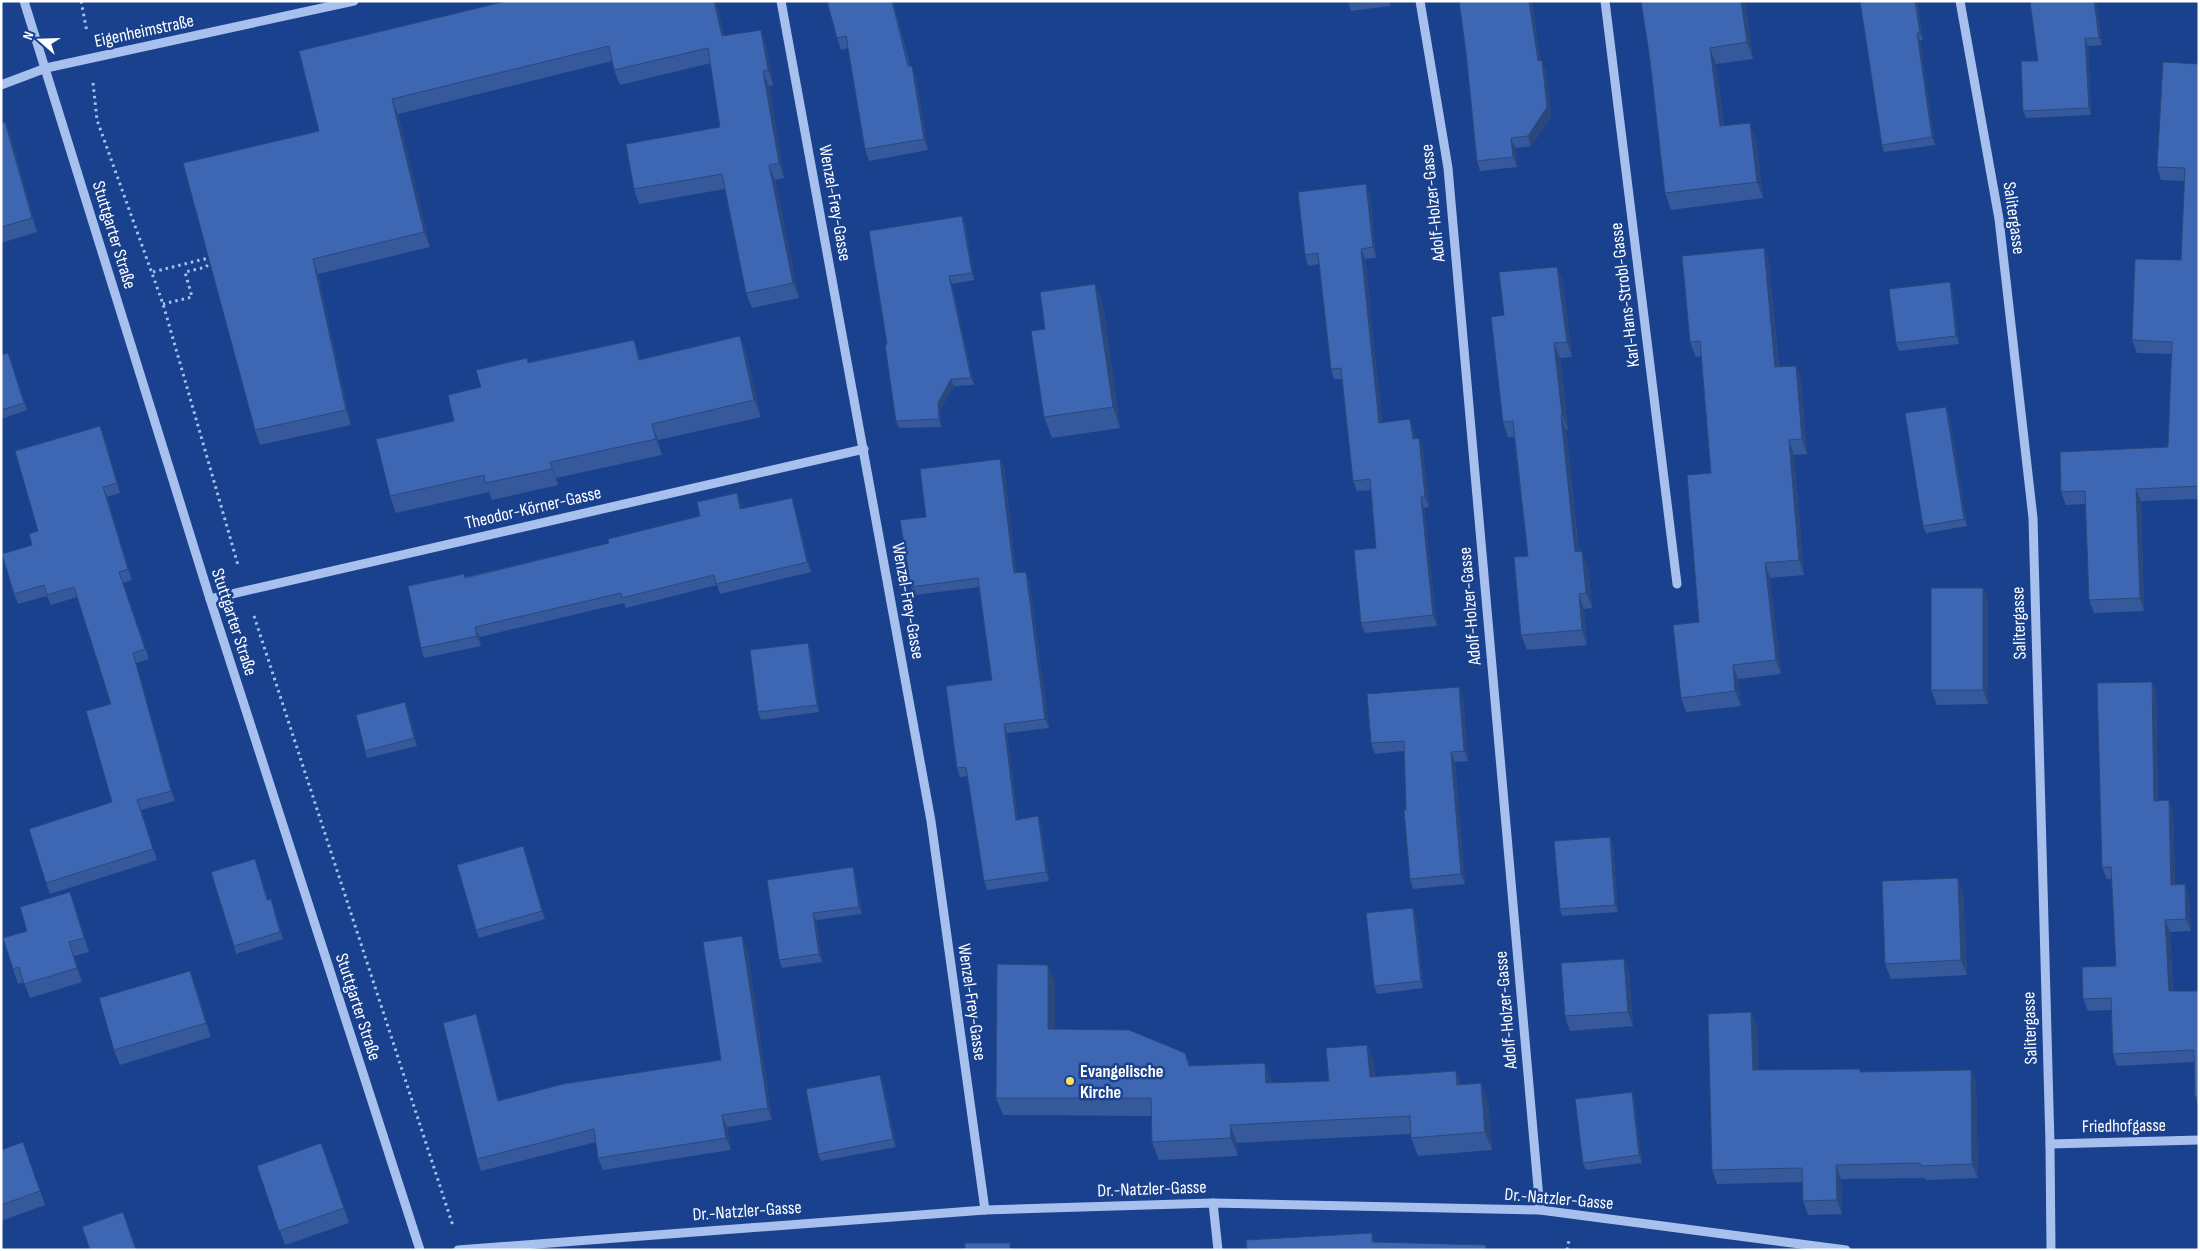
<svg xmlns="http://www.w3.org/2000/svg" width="2200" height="1251" font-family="'Sofia Sans Condensed',sans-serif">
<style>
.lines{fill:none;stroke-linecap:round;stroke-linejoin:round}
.path{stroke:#a7c0ee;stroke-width:3;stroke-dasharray:2.5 4;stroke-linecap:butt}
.minor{stroke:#a7c0ee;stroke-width:9}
.wall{fill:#35599a}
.shaded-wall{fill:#2b487d}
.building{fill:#3e67b3;stroke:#2b487d}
.poi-dot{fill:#ffe163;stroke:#1a418d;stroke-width:2}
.labels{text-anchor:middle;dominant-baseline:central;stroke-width:5;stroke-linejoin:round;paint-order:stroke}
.street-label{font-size:18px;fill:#fff;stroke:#1a418d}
.poi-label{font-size:18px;font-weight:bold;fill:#fff;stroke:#1a418d;text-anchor:start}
</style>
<rect width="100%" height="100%" fill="#1a418d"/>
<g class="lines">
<g class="path">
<polyline points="81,1 87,32"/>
<polyline points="93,83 97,120 163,304 238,565"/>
<polyline points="153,272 204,259 211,261 206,267 185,272 192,297 163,304"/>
<polyline points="254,616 453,1226"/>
<polyline points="1567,1250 1569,1240"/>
</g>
<g class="minor">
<polyline points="24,1 210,599 420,1250"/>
<polyline points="781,1 931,821 985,1210"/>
<polyline points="1420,1 1448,168 1540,1210"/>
<polyline points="1605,1 1677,584"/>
<polyline points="1960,1 1999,219 2033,518 2050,1144 2051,1250"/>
<polyline points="1,85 46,68 354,1"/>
<polyline points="210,599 864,449"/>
<polyline points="2050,1144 2199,1140"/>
<polyline points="1213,1203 1218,1250"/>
<polyline points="458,1250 985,1210 1213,1203 1540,1210 1846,1250"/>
</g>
</g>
<g class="wall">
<polygon points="507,1 716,1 724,36 766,45 773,85 769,86 784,178 775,180 799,298 752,308 746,293 725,189 639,204 634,189 720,127 711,63 620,85 614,70 612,61 398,114 430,247 318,274 351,425 260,445 255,430 319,131"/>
<polygon points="827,1 893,1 910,66 916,77 928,150 869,161 865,149 848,48 841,50 837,38"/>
<polygon points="1348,1 1390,1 1390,6 1351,11"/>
<polygon points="1459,1 1532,1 1540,61 1546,70 1551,117 1531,146 1515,148 1517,167 1480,171 1477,161 1466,52"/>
<polygon points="1745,1 1753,59 1716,64 1724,126 1756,139 1763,198 1671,210 1665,193 1650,60"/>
<polygon points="1860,1 1917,1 1923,40 1920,41 1935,145 1884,152 1882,145"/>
<polygon points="2030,1 2096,1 2102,45 2088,46 2091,115 2026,118 2023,111 2038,61"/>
<polygon points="2199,64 2199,499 2141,501 2144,611 2094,613 2089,600 2085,504 2066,505 2061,492 2168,447 2172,354 2137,353 2132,340 2181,260 2185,181 2161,180 2157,167"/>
<polygon points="5,122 11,137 37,232 1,243 1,124"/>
<polygon points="1370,195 1376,258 1365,259 1382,422 1414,430 1415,439 1419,438 1423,449 1429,507 1424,508 1437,626 1365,633 1361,623 1376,548 1371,490 1357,491 1353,481 1342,379 1334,379 1331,369 1319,264 1308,266 1305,255"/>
<polygon points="962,216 965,223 974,280 952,284 974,385 954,386 940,410 941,427 899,428 896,421 887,344"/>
<polygon points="1764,248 1769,263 1779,367 1796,366 1801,380 1807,454 1794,455 1804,575 1770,578 1781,674 1738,679 1741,706 1686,712 1681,698 1699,622 1711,473 1701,356 1696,357 1690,342"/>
<polygon points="1557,267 1563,282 1572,357 1560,358 1568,430 1566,430 1579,552 1588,566 1592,608 1584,609 1587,645 1527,650 1521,635 1528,556 1514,437 1508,437 1503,422 1504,315"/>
<polygon points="1950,282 1952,290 1959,344 1899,351 1896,343"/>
<polygon points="1095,284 1103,305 1120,428 1052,438 1044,417 1045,329"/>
<polygon points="740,336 746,353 761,417 658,440 662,455 556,478 558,485 492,500 489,492 396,513 390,496 454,421 481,387 529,362 634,340 641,359"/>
<polygon points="8,353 27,410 1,419 1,355"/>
<polygon points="1949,414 1967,526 1926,533 1923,526"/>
<polygon points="104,436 120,493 107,497 132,580 123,583 149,659 136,663 175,801 141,810 157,860 50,894 46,883 112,802 111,704 77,597 51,605 47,596 18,604 14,594 32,545"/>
<polygon points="1004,467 1016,573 1029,580 1049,728 1007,733 1018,819 1038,816 1041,825 1049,881 987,890 984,881 968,776 960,777 957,768 992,680 979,587 914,595 911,587 926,517"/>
<polygon points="741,503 742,508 795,508 811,572 720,594 717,585 626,608 624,603 479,637 481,646 424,658 421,648 465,577 609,543"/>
<polygon points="1983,588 1988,603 1988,704 1937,705 1931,690"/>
<polygon points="811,650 819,712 761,720 758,712"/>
<polygon points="2152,682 2156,694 2158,801 2173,812 2175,885 2189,896 2191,931 2170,932 2173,991 2199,991 2199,1108 2195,1097 2194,1062 2117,1066 2113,1054 2111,1010 2088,1011 2083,999 2116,966 2112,879 2107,879 2102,867"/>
<polygon points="1459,687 1463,697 1468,761 1455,762 1465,884 1413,889 1410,879 1404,751 1375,754 1371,743"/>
<polygon points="408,710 417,746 367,758 365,751"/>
<polygon points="1610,837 1613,845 1618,912 1562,916 1560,909"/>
<polygon points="526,854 545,919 479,938 476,930"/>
<polygon points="255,859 268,900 273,906 283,939 236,954 234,946"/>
<polygon points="853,867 855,874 862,914 816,920 822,962 782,968 779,960 767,880"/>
<polygon points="1963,892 1967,975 1891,979 1885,964"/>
<polygon points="75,906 89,952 74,956 82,982 30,998 24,982 18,984 13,969 27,931"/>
<polygon points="1416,916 1423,988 1377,994 1374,986"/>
<polygon points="747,948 772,1120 727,1127 731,1150 603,1170 598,1158 596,1142 481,1171 477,1159 476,1014 480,1026 499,1101 721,1060"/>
<polygon points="1624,959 1629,973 1633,1026 1570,1031 1565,1016"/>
<polygon points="190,971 195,985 211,1037 120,1065 114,1050"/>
<polygon points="1055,982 1055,1029 1185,1053 1190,1066 1272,1081 1272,1083 1329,1081 1367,1045 1374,1063 1375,1077 1456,1071 1461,1085 1481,1083 1488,1101 1492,1150 1418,1156 1411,1138 1411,1134 1237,1143 1238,1156 1159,1160 1152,1142 1151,1116 1003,1115 996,1098"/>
<polygon points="1751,1012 1757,1026 1758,1070 1862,1072 1971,1070 1976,1084 1978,1178 1926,1180 1925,1178 1841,1179 1842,1214 1808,1215 1803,1201 1802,1182 1717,1184 1712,1170"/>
<polygon points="883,1082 896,1147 821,1161 818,1154"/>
<polygon points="1632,1092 1634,1099 1642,1163 1586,1170 1583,1163"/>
<polygon points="23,1142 45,1205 1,1221 1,1150"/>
<polygon points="321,1143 349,1223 285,1245 257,1166"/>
</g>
<g class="shaded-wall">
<polygon points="714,1 716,1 727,51 722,36"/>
<polygon points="892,1 893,1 912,78 908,66"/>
<polygon points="1529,1 1532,1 1541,71 1538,61"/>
<polygon points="1741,1 1745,1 1753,59 1747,42"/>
<polygon points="1915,1 1917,1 1923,40 1920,33"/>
<polygon points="2094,1 2096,1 2102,45 2099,38"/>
<polygon points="761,30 766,45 773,85 768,70"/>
<polygon points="1917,33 1920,41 1935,145 1932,137"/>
<polygon points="2085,38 2088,46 2091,115 2089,108"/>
<polygon points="1710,48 1716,64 1726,143 1720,126"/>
<polygon points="1542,60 1546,70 1551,117 1531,146 1528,136"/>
<polygon points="912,66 916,77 928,150 924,139"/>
<polygon points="763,71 769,86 784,178 779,163"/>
<polygon points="392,99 398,114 430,247 424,232"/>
<polygon points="5,122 11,137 37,232 32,218"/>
<polygon points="1750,123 1756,139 1763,198 1757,182"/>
<polygon points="1511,138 1515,148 1517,167 1513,157"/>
<polygon points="769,165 775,180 799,298 793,283"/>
<polygon points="1366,184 1370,195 1376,258 1373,247"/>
<polygon points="962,216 965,223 974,280 972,273"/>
<polygon points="1764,248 1769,263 1780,382 1775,367"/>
<polygon points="1361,249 1365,259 1383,433 1379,423"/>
<polygon points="313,259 318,274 351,425 346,410"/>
<polygon points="1557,267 1563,282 1572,357 1567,342"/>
<polygon points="949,276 952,284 974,385 971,378"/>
<polygon points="1950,282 1952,290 1959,344 1956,336"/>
<polygon points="1095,284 1103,305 1120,428 1113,407"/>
<polygon points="740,336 746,353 761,417 754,400"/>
<polygon points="634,340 640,356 645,376 639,360"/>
<polygon points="1554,343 1560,358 1568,430 1562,415"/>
<polygon points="1796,366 1801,380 1807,454 1802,439"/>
<polygon points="951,379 954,386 940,410 941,427 939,419 938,403"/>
<polygon points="1946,407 1949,414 1967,526 1964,519"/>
<polygon points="1561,415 1566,430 1580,567 1575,552"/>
<polygon points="1410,419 1414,430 1417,450 1413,439"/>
<polygon points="652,424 658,440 662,455 656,439"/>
<polygon points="100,426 104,436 120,493 117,483"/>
<polygon points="1419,438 1423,449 1429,507 1425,497"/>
<polygon points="1789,440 1794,455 1804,575 1799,560"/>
<polygon points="1000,459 1004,467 1017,582 1014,573"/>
<polygon points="550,462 556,478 558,485 552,469"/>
<polygon points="103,487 107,497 132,580 128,569"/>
<polygon points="2136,489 2141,501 2144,611 2140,598"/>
<polygon points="737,493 741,503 744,519 740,509"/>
<polygon points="1421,497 1424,508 1437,626 1433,615"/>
<polygon points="792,498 795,508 811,572 807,562"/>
<polygon points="1582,551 1588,566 1592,608 1586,593"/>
<polygon points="1765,563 1770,578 1781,674 1776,660"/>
<polygon points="1026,572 1029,580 1049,728 1045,719"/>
<polygon points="1983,588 1988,603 1988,704 1983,690"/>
<polygon points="1579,594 1584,609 1587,645 1582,630"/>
<polygon points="475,627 479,637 481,646 477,636"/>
<polygon points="808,643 811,650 819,712 817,705"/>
<polygon points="133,653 136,663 175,801 171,791"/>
<polygon points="1733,665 1738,679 1741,706 1735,691"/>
<polygon points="2152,682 2156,694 2158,813 2154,801"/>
<polygon points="1459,687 1463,697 1468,761 1464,751"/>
<polygon points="405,702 408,710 417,746 414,738"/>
<polygon points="1004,724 1007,733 1019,828 1016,820"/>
<polygon points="1451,752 1455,762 1465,884 1461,874"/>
<polygon points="2169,800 2173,812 2176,897 2171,885"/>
<polygon points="1038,816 1041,825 1049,881 1046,872"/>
<polygon points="1610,837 1613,845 1618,912 1615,905"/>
<polygon points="523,846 526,854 545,919 542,911"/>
<polygon points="853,867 855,874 862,914 859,907"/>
<polygon points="1958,878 1963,892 1967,975 1961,960"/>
<polygon points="2185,884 2189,896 2191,931 2186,919"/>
<polygon points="70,892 75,906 89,952 84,938"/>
<polygon points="1413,908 1416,916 1423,988 1421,981"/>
<polygon points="813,913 816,920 822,962 819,954"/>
<polygon points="2165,920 2170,932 2173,1003 2169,991"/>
<polygon points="742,936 747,948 772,1120 768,1108"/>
<polygon points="69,942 74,956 82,982 77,968"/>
<polygon points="1624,959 1629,973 1633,1026 1628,1012"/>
<polygon points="1048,965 1055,982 1055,1047 1048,1029"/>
<polygon points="190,971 195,985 211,1037 206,1023"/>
<polygon points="1751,1012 1757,1026 1758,1084 1753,1070"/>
<polygon points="476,1014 480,1026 502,1113 498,1101"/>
<polygon points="1367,1045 1374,1063 1376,1095 1370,1077"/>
<polygon points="1265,1063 1272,1081 1272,1101 1266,1083"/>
<polygon points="1971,1070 1976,1084 1978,1178 1972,1164"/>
<polygon points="1456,1071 1462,1089 1457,1085"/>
<polygon points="880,1075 883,1082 896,1147 893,1139"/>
<polygon points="1481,1083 1488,1101 1492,1150 1485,1132"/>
<polygon points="1632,1092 1634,1099 1642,1163 1639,1155"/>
<polygon points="722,1115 727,1127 731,1150 726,1138"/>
<polygon points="1230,1125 1237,1143 1238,1156 1231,1138"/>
<polygon points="1836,1165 1841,1179 1842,1214 1837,1200"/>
<polygon points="1372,1233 1377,1247 1372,1242"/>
</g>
<g class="building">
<polygon points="507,1 714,1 722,36 761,30 768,70 763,71 779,163 769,165 793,283 746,293 722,174 634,189 626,144 720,127 708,48 614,70 609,46 392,99 424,232 313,259 346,410 255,430 183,163 319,131 299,51"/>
<polygon points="827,1 892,1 908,66 912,66 924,139 865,149 846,36 837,38"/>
<polygon points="1348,1 1368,1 1348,4"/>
<polygon points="1459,1 1529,1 1538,61 1542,60 1547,107 1528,136 1511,138 1513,157 1477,161 1466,52"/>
<polygon points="1641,1 1741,1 1747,42 1710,48 1720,126 1750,123 1757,182 1665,193 1650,60"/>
<polygon points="1860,1 1915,1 1920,33 1917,33 1932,137 1882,145"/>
<polygon points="2030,1 2094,1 2099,38 2085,38 2089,108 2023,111 2021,61 2038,61"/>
<polygon points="2163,62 2199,64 2199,486 2136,489 2140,598 2089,600 2085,491 2061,492 2060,452 2168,447 2172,342 2132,340 2135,259 2181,260 2185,168 2157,167"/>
<polygon points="5,122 32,218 1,227 1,124"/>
<polygon points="1366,184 1373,247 1361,249 1379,423 1410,419 1413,439 1419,438 1425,497 1421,497 1433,615 1361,623 1354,550 1376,548 1370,479 1353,481 1341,368 1331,369 1318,253 1305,255 1298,192"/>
<polygon points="962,216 972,273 949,276 971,378 951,379 938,403 939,419 896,421 885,345 887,344 869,231"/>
<polygon points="1764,248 1775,367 1796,366 1802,439 1789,440 1799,560 1765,563 1776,660 1733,665 1735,691 1681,698 1673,625 1699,622 1687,475 1711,473 1700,341 1690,342 1682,256"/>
<polygon points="1557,267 1567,342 1554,343 1562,415 1561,415 1575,552 1582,551 1586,593 1579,594 1582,630 1521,635 1514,557 1528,556 1513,421 1503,422 1491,317 1504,315 1499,272"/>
<polygon points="1950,282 1956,336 1896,343 1889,289"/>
<polygon points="1095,284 1113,407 1044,417 1031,331 1045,329 1040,292"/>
<polygon points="740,336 754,400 652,424 656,439 550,462 552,469 485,483 484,475 390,496 376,439 454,421 448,395 481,387 476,370 527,358 528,363 634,340 639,360"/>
<polygon points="8,353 24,403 1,410 1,355"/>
<polygon points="1946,407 1964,519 1923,526 1905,413"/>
<polygon points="100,426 117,483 103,487 128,569 119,572 145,649 133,653 171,791 137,800 153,849 46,883 29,829 112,802 86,711 111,704 74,587 47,595 44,585 14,594 2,554 32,545 29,534 38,531 15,451"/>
<polygon points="1000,459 1014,573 1026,572 1045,719 1004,724 1016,820 1038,816 1046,872 984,881 966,767 957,768 946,686 992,680 978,578 911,587 900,520 926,517 920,469"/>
<polygon points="737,493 740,509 792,498 807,562 716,584 714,575 622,598 621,593 475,627 477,636 421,648 408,586 464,574 465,578 609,543 608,539 700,516 697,502"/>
<rect x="1931" y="588" width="52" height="102"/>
<polygon points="808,643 817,705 758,712 750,650"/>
<polygon points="2152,682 2154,801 2169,800 2171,885 2185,884 2186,919 2165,920 2169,991 2199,991 2199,1097 2195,1097 2194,1050 2113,1054 2111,998 2083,999 2082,967 2116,966 2111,867 2102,867 2097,683"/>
<polygon points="1459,687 1464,751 1451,752 1461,874 1410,879 1404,810 1406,810 1404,741 1371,743 1367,694"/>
<polygon points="405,702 414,738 365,751 356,715"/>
<polygon points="1610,837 1615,905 1560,909 1554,841"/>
<polygon points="523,846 542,911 476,930 457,865"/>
<polygon points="255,859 267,900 271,899 280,932 234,946 211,872"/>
<polygon points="853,867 859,907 813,913 819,954 779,960 767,880"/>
<polygon points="1958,878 1961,960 1885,964 1882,881"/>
<polygon points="70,892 84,938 69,942 77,968 24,984 19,967 13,969 3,938 27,931 20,907"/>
<polygon points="1413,908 1421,981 1374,986 1366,913"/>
<polygon points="742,936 768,1108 722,1115 726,1138 598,1158 594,1129 477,1159 443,1023 476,1014 498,1101 563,1084 721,1060 703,942"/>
<polygon points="1624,959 1628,1012 1565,1016 1561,963"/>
<polygon points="997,964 1048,965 1048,1029 1129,1030 1185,1053 1189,1066 1265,1063 1266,1083 1329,1081 1326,1048 1367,1045 1370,1077 1456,1071 1457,1085 1481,1083 1485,1132 1411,1138 1410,1116 1230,1125 1231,1138 1152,1142 1151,1098 996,1098"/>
<polygon points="190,971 206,1023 114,1050 99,998"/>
<polygon points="1751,1012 1753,1070 1860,1069 1860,1072 1971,1070 1972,1164 1921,1166 1920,1163 1836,1165 1837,1200 1803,1201 1802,1168 1712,1170 1708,1014"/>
<polygon points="880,1075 893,1139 818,1154 806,1089"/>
<polygon points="1632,1092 1639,1155 1583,1163 1575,1099"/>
<polygon points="23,1142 40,1191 1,1205 1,1150"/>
<polygon points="321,1143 344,1208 279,1231 257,1166"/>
<polygon points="123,1212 136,1250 90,1250 82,1227"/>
<polygon points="1372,1233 1372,1242 1486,1245 1486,1250 1247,1250 1246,1240"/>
<rect x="965" y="1243" width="45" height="7"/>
</g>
<circle class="poi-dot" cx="1070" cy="1081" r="5"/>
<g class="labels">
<g class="street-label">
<text transform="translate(144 31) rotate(-12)">Eigenheimstraße</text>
<text transform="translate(835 203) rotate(80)">Wenzel-Frey-Gasse</text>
<text transform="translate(1433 203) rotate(-96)">Adolf-Holzer-Gasse</text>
<text transform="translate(2014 218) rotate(82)">Salitergasse</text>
<text transform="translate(114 235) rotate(73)">Stuttgarter Straße</text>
<text transform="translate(1625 295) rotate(-97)">Karl-Hans-Strobl-Gasse</text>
<text transform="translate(533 508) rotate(-13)">Theodor-Körner-Gasse</text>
<text transform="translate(908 601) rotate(80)">Wenzel-Frey-Gasse</text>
<text transform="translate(1470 606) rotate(-95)">Adolf-Holzer-Gasse</text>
<text transform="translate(234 622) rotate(72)">Stuttgarter Straße</text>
<text transform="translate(2019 623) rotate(-92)">Salitergasse</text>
<text transform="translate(972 1002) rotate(82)">Wenzel-Frey-Gasse</text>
<text transform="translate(358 1007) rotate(72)">Stuttgarter Straße</text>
<text transform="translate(1506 1010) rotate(-95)">Adolf-Holzer-Gasse</text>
<text transform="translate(2030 1028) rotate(-92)">Salitergasse</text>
<text transform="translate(2124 1126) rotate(-1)">Friedhofgasse</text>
<text transform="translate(1152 1189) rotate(-2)">Dr.-Natzler-Gasse</text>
<text transform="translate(1559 1199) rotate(5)">Dr.-Natzler-Gasse</text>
<text transform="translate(747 1211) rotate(-4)">Dr.-Natzler-Gasse</text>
</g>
<g class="poi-label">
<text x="1080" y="1071">Evangelische<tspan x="1080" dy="21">Kirche</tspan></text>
</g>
</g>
<rect width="2200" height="1251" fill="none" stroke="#ffffff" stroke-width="5"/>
<g transform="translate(40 40) rotate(290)" stroke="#1a418d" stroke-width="4" paint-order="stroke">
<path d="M0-4L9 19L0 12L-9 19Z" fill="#ffffff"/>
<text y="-8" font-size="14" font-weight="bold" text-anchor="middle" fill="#ffffff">N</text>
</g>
</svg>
